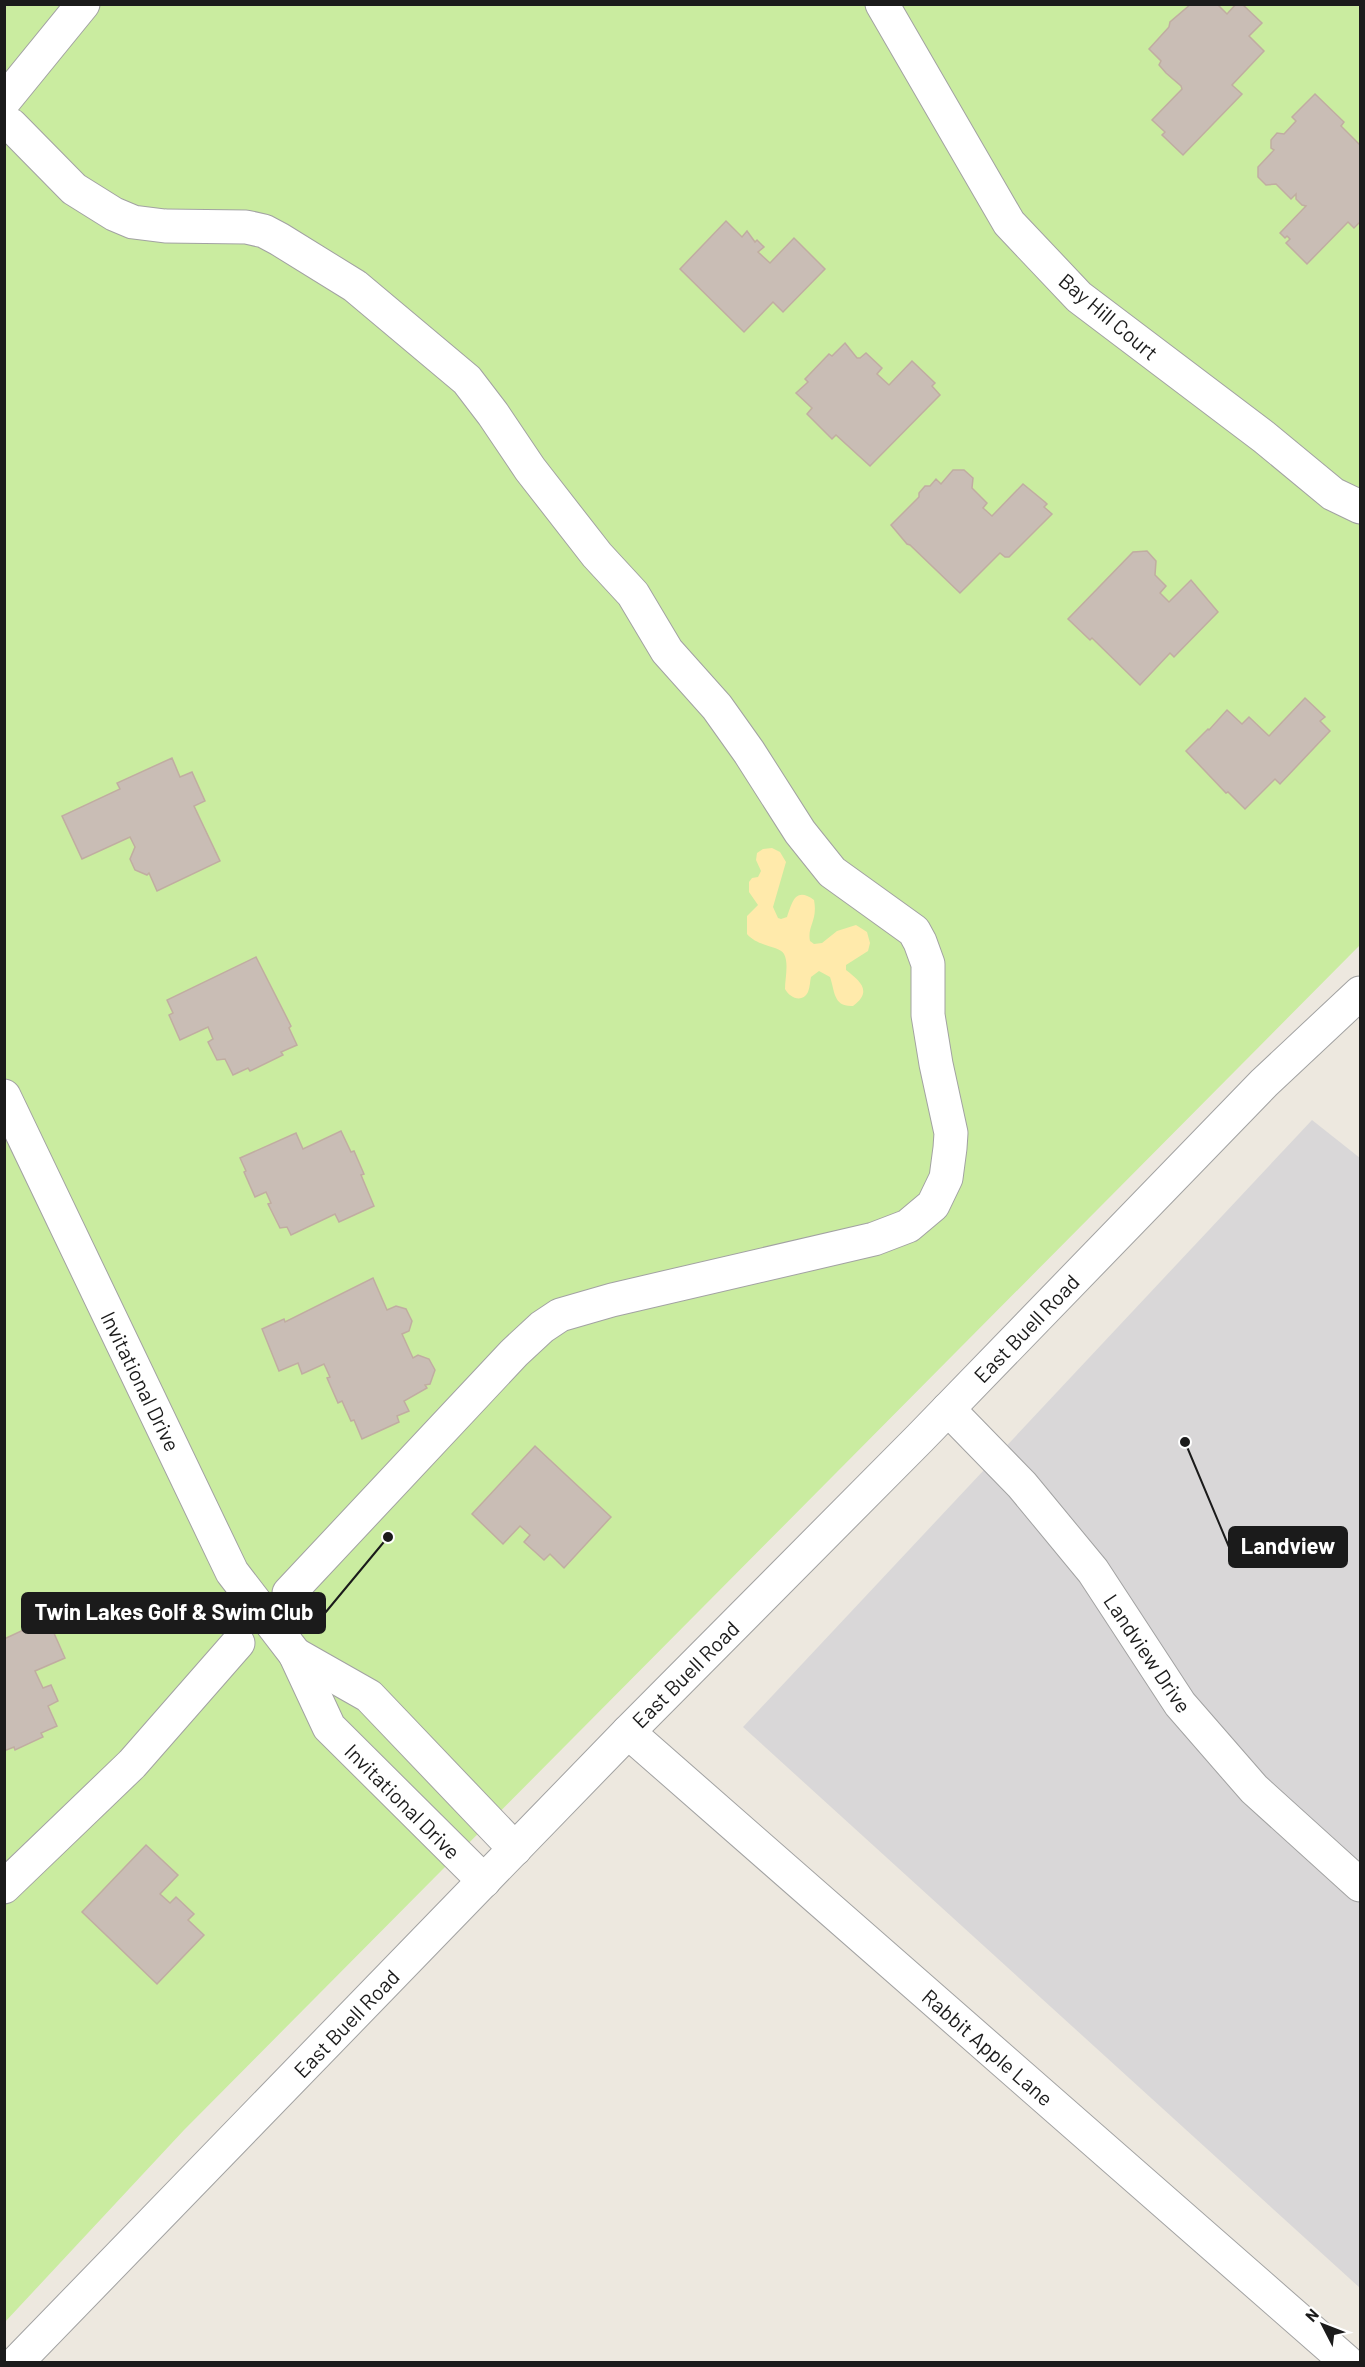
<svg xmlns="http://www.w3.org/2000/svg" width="1365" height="2367" font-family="Barlow,sans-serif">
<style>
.residential{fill:#d9d7d8}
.grass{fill:#caeca0}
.sand{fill:#ffeaab}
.building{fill:#c9bdb5;stroke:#c0ada1;stroke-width:1.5}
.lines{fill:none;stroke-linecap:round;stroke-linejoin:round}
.minor-casing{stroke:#a2a2a2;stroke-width:35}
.minor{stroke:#fff;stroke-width:33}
.labels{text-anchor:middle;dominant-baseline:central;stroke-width:5;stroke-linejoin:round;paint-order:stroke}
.street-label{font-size:21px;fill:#1b1b1b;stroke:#fff}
.leader{fill:none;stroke:#1b1b1b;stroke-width:2}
.callout-dot{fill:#1b1b1b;stroke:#fff;stroke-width:2}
.callout{fill:#1b1b1b;stroke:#1b1b1b;stroke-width:2}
.callout-label{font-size:22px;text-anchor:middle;font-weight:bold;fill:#fff}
</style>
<rect width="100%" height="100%" fill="#ede8df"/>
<polygon class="residential" points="1312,1120 1360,1158 1360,2288 743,1727"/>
<polygon class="grass" points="5,5 1360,5 1360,945 184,2130 5,2322"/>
<path class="sand" d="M772 848 780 852 786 862 773 907 778 918 781 919 787 917C792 903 795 886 814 900 818 921 807 926 810 941L814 944 822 943 837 931 856 925 867 932 870 943 868 951 846 965V970C860 981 873 991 853 1006 833 1007 835 991 830 977L819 971 811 977C810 981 810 987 808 992 802 1004 789 997 785 989 785 979 789 963 784 954 780 946 758 947 747 934V916L758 905 749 892V882L752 878 758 877 761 871 756 860 757 853 763 849Z"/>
<g class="building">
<polygon points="1191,4 1217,4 1227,14 1236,4 1242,4 1262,23 1249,36 1264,51 1232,85 1242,94 1183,155 1162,135 1165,132 1152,120 1182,89 1181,86 1166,73 1159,65 1161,61 1149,49 1169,27 1170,22"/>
<polygon points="1315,94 1344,122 1341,126 1360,145 1360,222 1354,228 1348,222 1307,264 1286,243 1290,239 1287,236 1285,238 1280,233 1306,206 1302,205 1296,199 1296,194 1291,199 1276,184 1266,185 1258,177 1258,167 1274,150 1271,148 1271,140 1277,133 1284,134 1296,121 1292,117"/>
<polygon points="726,221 742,237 747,231 755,242 757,240 764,247 758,252 770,263 794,238 825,269 783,312 773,302 744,332 680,269"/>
<polygon points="845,343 857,358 860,358 866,353 882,368 877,374 889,385 912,361 935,383 932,386 940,395 870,466 836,435 832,439 807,414 812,408 796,393 808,382 805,379 829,354 832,356"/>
<polygon points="953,470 964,470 973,478 972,488 987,503 983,508 992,516 1023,484 1045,502 1047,504 1044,507 1052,514 1009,557 1005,557 1000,553 960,593 910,545 907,544 891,525 919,497 919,493 925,486 930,486 936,479 941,484"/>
<polygon points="1147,551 1156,561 1155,575 1166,586 1160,593 1169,602 1191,580 1218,612 1174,657 1170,653 1140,685 1092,638 1090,640 1068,619 1133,552"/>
<polygon points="1305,698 1325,717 1320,721 1330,731 1280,784 1275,779 1245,809 1228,792 1226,793 1186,751 1208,729 1209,730 1227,710 1242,724 1249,717 1269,736"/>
<polygon points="172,758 180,777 192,772 205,801 194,806 220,861 157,891 149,873 147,875 135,870 130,859 135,847 130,837 82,859 62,816 120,789 117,783"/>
<polygon points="256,957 291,1026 289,1028 297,1045 281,1052 283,1055 250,1071 248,1068 233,1075 225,1059 217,1060 208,1042 213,1039 208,1027 180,1040 169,1015 173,1013 167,1000"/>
<polygon points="341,1131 351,1152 354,1151 364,1174 361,1175 374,1206 339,1222 335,1214 291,1235 287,1227 280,1228 268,1204 271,1203 266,1192 255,1197 244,1172 246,1171 240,1158 296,1133 303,1149"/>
<polygon points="373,1278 387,1310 396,1306 406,1309 412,1321 409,1331 402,1334 413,1358 418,1355 429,1359 435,1370 430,1384 425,1385 427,1388 404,1401 409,1411 397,1416 399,1422 362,1439 354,1420 351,1421 342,1401 338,1403 327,1378 330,1377 324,1364 302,1374 298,1363 279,1371 262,1329 284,1319 285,1322"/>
<polygon points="535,1446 611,1517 564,1568 550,1554 544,1560 524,1542 530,1535 520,1526 503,1544 472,1514"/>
<polygon points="45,1620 50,1632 53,1631 65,1658 35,1671 43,1688 51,1685 58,1701 48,1706 57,1726 41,1733 43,1737 15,1750 14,1747 4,1751 4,1639"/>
<polygon points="146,1845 178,1875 160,1894 170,1903 176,1897 194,1914 188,1920 204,1935 157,1984 82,1912"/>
</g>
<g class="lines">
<defs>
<g id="minor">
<polyline points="882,4 1009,223 1079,297 1264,437 1333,494 1360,507"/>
<polyline points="4,101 83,4"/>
<polyline points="11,125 74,189 114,214 133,222 165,226 246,227 264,231 279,239 355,286 467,380 493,414 530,469 597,555 633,594 667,651 717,707 749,752 800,832 832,872 914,931 920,942 928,964 928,1015 936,1064 951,1133 950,1148 946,1178 933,1205 908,1226 874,1239 612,1300 560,1315 542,1327 514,1353 289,1593"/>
<polyline points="4,1096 232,1572 295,1654 329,1727 484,1881"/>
<polyline points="948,1409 1022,1485 1093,1571 1180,1704 1254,1789 1360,1885"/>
<polyline points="295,1654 369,1696 515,1849"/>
<polyline points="628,1732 1347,2362"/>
<polyline points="4,1887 132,1764 238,1643"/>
<polyline points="17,2362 628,1732 920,1438 1264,1083 1360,993"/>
</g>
</defs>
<use href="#minor" class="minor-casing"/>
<use href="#minor" class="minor"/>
</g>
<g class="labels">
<g class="street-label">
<text transform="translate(1109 316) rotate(40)">Bay Hill Court</text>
<text transform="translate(1026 1328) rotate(-46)">East Buell Road</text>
<text transform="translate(141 1381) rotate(64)">Invitational Drive</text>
<text transform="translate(1148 1653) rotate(56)">Landview Drive</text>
<text transform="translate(685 1674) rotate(-45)">East Buell Road</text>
<text transform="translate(403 1801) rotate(45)">Invitational Drive</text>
<text transform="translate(346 2023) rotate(-46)">East Buell Road</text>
<text transform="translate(988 2047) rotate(41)">Rabbit Apple Lane</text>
</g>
</g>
<path class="leader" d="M1185 1442L1229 1547M388 1537L325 1613"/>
<g class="callout-dot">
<circle cx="1185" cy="1442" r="6"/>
<circle cx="388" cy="1537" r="6"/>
</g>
<g class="callout">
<rect x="1229" y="1527" width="118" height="40" rx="6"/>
<rect x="22" y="1593" width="303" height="40" rx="6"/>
</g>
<g class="callout-label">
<text x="1288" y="1554">Landview</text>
<text x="174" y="1620">Twin Lakes Golf &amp; Swim Club</text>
</g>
<rect width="1365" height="2367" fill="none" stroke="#1b1b1b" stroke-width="12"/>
<g transform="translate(1323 2325) rotate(312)" stroke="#ffffff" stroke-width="4.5" paint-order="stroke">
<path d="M0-4.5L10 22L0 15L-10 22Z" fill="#1b1b1b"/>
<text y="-9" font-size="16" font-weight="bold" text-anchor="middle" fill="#1b1b1b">N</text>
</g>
</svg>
